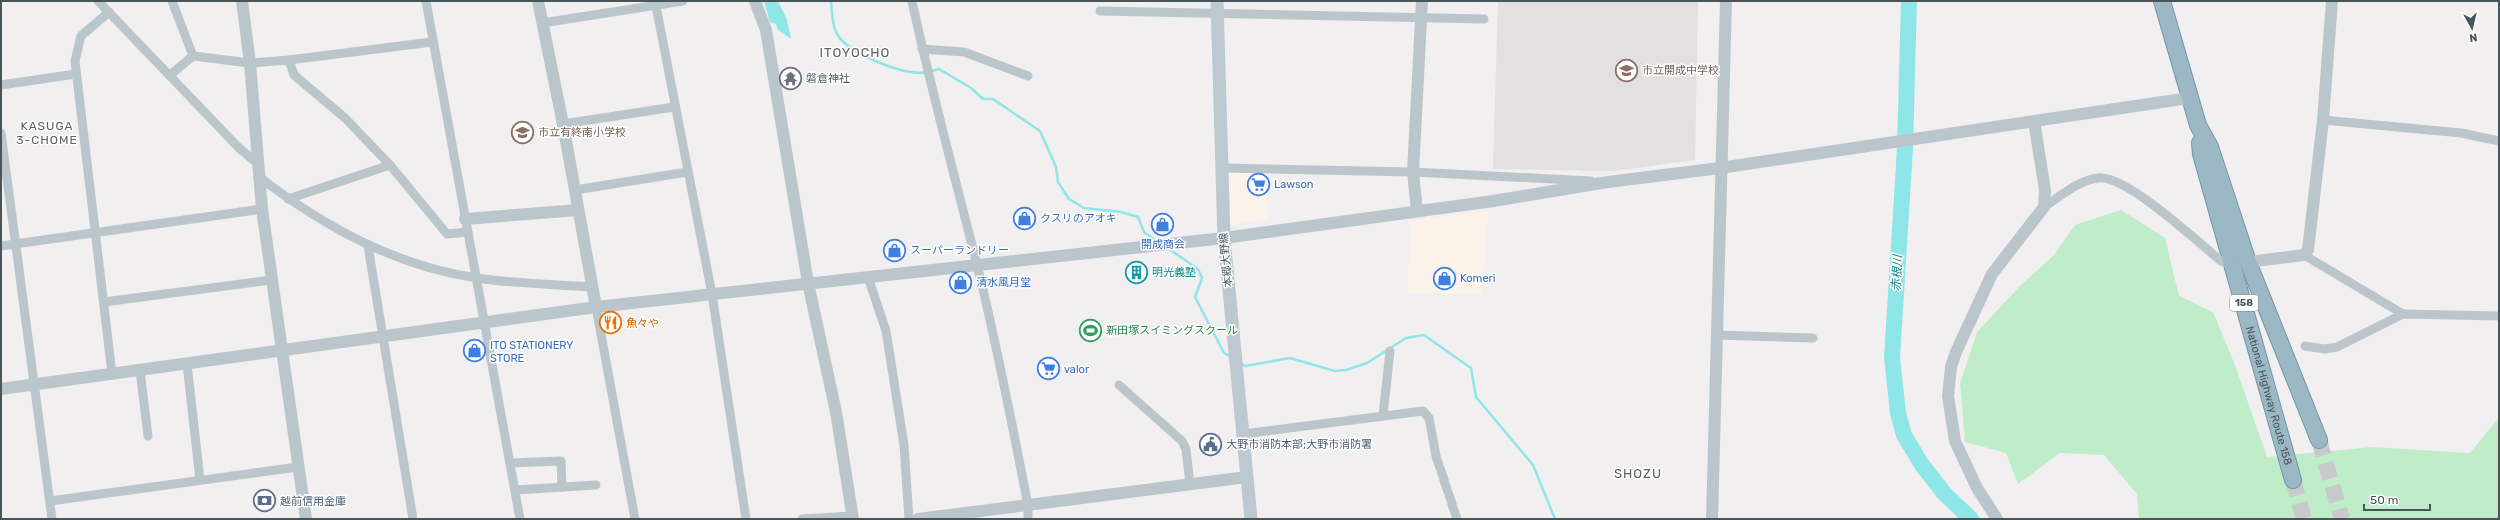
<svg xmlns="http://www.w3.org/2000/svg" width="2500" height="520" font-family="Rubik,'Noto Sans JP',sans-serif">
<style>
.commercial{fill:#fbf3ea}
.education{fill:#e3e0e1}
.green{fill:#c0edc9}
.water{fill:#8fe6e8}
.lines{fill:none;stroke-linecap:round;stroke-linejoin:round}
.stream{stroke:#8fe6e8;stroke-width:2.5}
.river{stroke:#8fe6e8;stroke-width:16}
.trunk-tunnel{stroke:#c8c9cb;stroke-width:16;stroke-dasharray:16 8;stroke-linecap:butt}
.trunk-casing{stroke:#7496a8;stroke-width:18}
.minor{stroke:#bbc6cc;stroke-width:9}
.tertiary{stroke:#bbc6cc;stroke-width:12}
.secondary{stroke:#bcc9d0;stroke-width:13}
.trunk{stroke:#9cb8c4;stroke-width:16}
.labels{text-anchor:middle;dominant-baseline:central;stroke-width:3;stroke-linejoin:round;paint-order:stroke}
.shield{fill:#fff;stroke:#7f898d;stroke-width:1}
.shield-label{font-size:10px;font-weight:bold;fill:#48565c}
.education-label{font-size:11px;fill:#785e54;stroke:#fff;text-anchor:start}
.worship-label{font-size:11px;fill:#5b616d;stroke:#fff;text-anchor:start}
.shop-label{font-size:11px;fill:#366cbe;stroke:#fff;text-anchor:start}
.street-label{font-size:11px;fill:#48565c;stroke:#fff}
.culture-label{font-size:11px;fill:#0d838f;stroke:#fff;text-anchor:start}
.food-label{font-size:11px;fill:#c56008;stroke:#fff;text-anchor:start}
.leisure-label{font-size:11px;fill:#27864d;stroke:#fff;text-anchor:start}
.service-label{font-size:11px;fill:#4e5e75;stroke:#fff;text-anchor:start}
.neighbourhood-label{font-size:12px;letter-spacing:1px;fill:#5c6164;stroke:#fff}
.water-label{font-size:12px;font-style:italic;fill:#128387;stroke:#fff}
.quarter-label{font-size:13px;letter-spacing:1px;fill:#5c6164;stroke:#fff}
</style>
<rect width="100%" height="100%" fill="#f2eff0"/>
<g class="commercial">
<polygon points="1228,171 1268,172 1268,219 1230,225"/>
<polygon points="1488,210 1483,294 1407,293 1411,221"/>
</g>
<polygon class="education" points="1498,1 1698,1 1695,160 1615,171 1493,169"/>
<polygon class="green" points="2121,210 2165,238 2179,296 2213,312 2235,365 2267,457 2372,447 2470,453 2499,417 2499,519 2139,519 2137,494 2104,455 2060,453 2018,484 2006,453 1965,442 1960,383 1977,332 2020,286 2054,255 2075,225"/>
<polygon class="water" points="764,1 778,1 787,20 791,39 778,30 776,24 770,22"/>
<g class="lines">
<g class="stream">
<path d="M831 1C832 13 832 27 839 37 851 54 906 77 926 72"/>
<polyline points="931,71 939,69 971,88 983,99 993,99 1040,131 1056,167 1058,182 1069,199 1084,208 1121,212 1138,217 1144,232 1156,241"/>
<polyline points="1169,249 1198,269 1202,278 1195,297 1224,353 1231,357"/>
<polyline points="1240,363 1246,366 1290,358 1335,371 1346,370 1367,363 1406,338 1424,335 1471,368 1476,397 1533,465 1555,519"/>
</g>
<polyline class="river" points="1909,1 1905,148 1892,358 1898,413 1904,435 1922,465 1944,493 1971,519"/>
<g class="trunk-tunnel">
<polyline points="2319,440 2342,519"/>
<polyline points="2293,480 2304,519"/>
</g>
<defs>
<g id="trunk">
<polyline points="2162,1 2198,125 2210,147 2248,262 2319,440"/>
<path id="s1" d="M2200 143 2201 154 2293 480"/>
</g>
</defs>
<use href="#trunk" class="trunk-casing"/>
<g class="minor">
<polyline points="98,1 239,148 257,163"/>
<polyline points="172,1 193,56"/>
<polyline points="426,1 520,519"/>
<polyline points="655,1 712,294 746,519"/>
<path d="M912 1C931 90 955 177 977 265 997 344 1012 425 1028 505V519"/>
<polyline points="1100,11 1484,19"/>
<polyline points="109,12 81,36 75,61 112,374"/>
<polyline points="542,23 683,1"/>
<polyline points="922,49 964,52 1028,76"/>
<polyline points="289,60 294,75 345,118 390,165 447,234 468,232"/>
<polyline points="170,75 193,56 250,63 289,60 432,42"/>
<polyline points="1,85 76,74"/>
<polyline points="2323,120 2461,133 2499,141"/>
<polyline points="563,124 674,107"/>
<polyline points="1,133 52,519"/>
<polyline points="1222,168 1413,172 1591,181"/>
<path d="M258 176C323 226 395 266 477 278 515 284 554 284 592 287"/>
<polyline points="575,190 687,172"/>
<polyline points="288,199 390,165"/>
<path d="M2044 207C2059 197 2079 180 2098 178 2125 174 2198 242 2221 261L2232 265"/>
<polyline points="1,246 262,209"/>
<polyline points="368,246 413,519"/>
<polyline points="2304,255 2403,314"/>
<polyline points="868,277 886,331 904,445 909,519"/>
<polyline points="104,302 271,280"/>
<polyline points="596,307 635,519"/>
<polyline points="1716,335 1813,338"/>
<polyline points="2305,346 2325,349 2337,347 2403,314 2499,316"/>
<polyline points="187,364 200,480"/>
<polyline points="140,370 148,436"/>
<polyline points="1119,385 1182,441 1186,449 1190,484"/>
<polyline points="1383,415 1390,351"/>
<polyline points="1243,434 1423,411 1429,418 1436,456 1457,519"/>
<polyline points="510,463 561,461 562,487"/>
<polyline points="515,490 596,485"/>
<polyline points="50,501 298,467"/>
<polyline points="802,519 852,516"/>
</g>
<g class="tertiary">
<polyline points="242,1 250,63 262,209 306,519"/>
<polyline points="538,1 563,124 596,307"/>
<polyline points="755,1 766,30 808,283 836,412 853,519"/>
<polyline points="1417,211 1413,172 1422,1"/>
<polyline points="465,219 578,210"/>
<polyline points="2248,262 2304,255 2308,250 2323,120 2332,1"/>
<polyline points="1,389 596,307 1224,238 1493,201 1608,182 1720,168 2189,98"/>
<polyline points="918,519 1247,477"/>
<polyline points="1712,519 1726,1"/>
<polyline points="1997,519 1977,488 1955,441 1948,396 1951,367 1956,352 1992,274 2044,207 2045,190 2034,121"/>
</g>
<polyline class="secondary" points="1217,1 1224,238 1251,519"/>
<use href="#trunk" class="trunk"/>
</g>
<defs>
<symbol id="school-ring" viewBox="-11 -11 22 22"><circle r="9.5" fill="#fff" stroke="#8d6e63" stroke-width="1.5"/><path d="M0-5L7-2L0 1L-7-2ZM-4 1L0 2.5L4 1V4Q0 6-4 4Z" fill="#8d6e63"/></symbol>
<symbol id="temple-ring" viewBox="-11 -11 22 22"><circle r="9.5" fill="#fff" stroke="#6b7280" stroke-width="1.5"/><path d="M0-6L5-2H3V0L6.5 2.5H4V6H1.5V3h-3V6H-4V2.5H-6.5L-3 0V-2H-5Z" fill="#6b7280"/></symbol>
<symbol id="supermarket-ring" viewBox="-11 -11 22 22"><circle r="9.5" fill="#fff" stroke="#3f7fe0" stroke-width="1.5"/><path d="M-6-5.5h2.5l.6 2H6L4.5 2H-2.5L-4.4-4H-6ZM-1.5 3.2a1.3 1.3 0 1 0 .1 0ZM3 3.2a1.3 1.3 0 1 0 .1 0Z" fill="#3f7fe0"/></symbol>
<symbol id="shop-ring" viewBox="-11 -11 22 22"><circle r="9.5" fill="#fff" stroke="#3f7fe0" stroke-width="1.5"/><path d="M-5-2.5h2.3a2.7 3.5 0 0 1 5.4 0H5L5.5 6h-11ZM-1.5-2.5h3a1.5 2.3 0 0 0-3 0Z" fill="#3f7fe0"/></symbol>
<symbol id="building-ring" viewBox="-11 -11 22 22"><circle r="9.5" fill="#fff" stroke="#0f9aa8" stroke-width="1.5"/><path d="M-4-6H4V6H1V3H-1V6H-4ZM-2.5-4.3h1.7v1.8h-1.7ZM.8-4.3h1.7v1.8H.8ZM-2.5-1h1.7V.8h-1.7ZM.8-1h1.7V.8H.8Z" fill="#0f9aa8"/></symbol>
<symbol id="restaurant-ring" viewBox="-11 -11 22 22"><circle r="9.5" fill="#fff" stroke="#e8710a" stroke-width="1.5"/><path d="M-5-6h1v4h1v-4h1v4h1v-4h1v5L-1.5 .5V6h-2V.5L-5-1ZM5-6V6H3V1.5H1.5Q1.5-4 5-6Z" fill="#e8710a"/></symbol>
<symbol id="stadium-ring" viewBox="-11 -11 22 22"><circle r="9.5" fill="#fff" stroke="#2e9e5b" stroke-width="1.5"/><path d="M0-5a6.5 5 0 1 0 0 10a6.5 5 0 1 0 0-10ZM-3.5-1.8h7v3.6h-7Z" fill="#2e9e5b"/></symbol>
<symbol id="civic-ring" viewBox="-11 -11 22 22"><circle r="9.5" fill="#fff" stroke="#5c6f8a" stroke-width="1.5"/><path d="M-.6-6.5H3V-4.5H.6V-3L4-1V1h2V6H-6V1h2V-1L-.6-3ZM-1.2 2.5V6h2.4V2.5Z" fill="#5c6f8a"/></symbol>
<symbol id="bank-ring" viewBox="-11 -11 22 22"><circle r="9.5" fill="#fff" stroke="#5c6f8a" stroke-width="1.5"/><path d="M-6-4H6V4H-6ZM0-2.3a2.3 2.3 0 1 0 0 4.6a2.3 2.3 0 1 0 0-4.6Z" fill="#5c6f8a"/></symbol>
</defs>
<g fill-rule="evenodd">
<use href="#school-ring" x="1614" y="58" width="25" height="25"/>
<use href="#temple-ring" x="778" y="66" width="25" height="25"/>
<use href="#school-ring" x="510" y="120" width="25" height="25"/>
<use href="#supermarket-ring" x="1246" y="172" width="25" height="25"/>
<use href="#shop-ring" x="1012" y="206" width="25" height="25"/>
<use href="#shop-ring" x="1150" y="212" width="25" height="25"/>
<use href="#shop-ring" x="882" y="238" width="25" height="25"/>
<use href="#building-ring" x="1124" y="260" width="25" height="25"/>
<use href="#shop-ring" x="1432" y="266" width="25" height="25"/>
<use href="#shop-ring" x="948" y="270" width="25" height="25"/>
<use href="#restaurant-ring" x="598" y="310" width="25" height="25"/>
<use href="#stadium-ring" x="1078" y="318" width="25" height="25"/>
<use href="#shop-ring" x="462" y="338" width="25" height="25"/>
<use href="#supermarket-ring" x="1036" y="356" width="25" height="25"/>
<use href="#civic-ring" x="1198" y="432" width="25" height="25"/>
<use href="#bank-ring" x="252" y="488" width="25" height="25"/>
</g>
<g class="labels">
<rect class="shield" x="2230" y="295" width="28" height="16" rx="3"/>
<g class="shield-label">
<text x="2244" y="303">158</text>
</g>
<g class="education-label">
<text x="1642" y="70">市立開成中学校</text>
<text x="538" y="132">市立有終南小学校</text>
</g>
<g class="worship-label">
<text x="806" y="78">磐倉神社</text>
</g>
<g class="shop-label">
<text x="1274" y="184">Lawson</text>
<text x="1040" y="218">クスリのアオキ</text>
<text x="1163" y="244" text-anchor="middle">開成商会</text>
<text x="910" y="250">スーパーランドリー</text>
<text x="1460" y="278">Komeri</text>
<text x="976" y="282">清水風月堂</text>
<text x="490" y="345">ITO STATIONERY<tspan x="490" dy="13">STORE</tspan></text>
<text x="1064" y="369">valor</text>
</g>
<g class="street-label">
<text transform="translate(1226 260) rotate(-95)">本郷大野線</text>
<text stroke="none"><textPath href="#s1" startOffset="262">National Highway Route 158</textPath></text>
</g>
<g class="culture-label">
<text x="1152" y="272">明光義塾</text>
</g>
<g class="food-label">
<text x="626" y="323">魚々や</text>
</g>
<g class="leisure-label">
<text x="1106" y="330">新田塚スイミングスクール</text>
</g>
<g class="service-label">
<text x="1226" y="444">大野市消防本部;大野市消防署</text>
<text x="280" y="501">越前信用金庫</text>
</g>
<g class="neighbourhood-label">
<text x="47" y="126">KASUGA<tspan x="47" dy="14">3-CHOME</tspan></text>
</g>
<g class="water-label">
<text transform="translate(1897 273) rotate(-87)">赤根川</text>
</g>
<g class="quarter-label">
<text x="855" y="52">ITOYOCHO</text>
<text x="1638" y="473">SHOZU</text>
</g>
</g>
<rect width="2500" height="520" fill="none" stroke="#48565c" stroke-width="4"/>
<g transform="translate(2472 28) rotate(172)" stroke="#ffffff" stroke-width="3" paint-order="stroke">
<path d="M0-3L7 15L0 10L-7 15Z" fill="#48565c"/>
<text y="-6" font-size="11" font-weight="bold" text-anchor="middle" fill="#48565c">N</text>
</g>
<path d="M2364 504v6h66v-6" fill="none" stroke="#48565c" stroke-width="2"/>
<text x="2370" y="504" font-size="12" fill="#48565c" stroke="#ffffff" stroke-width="3" paint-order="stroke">50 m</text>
</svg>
